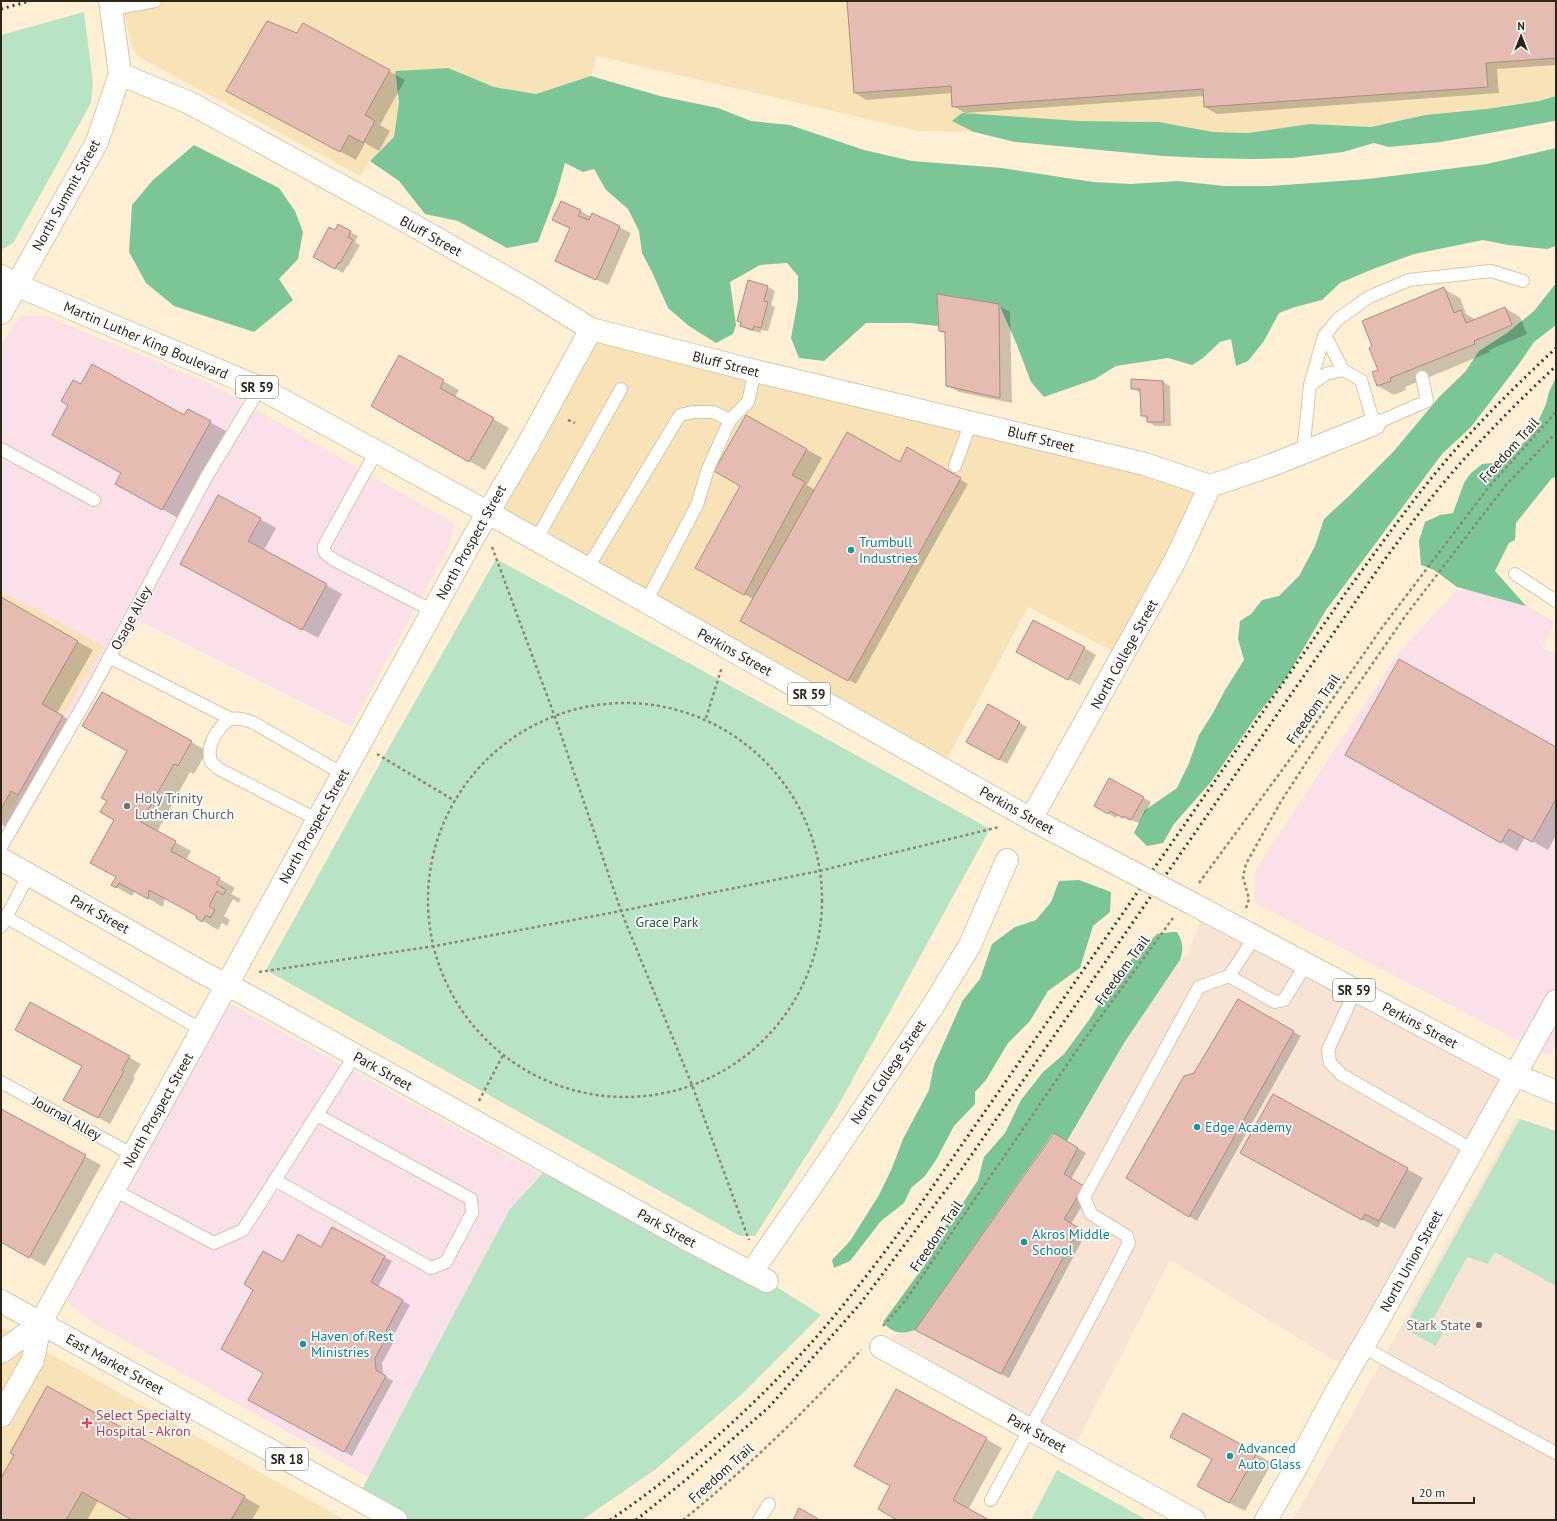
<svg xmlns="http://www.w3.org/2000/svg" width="1557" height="1521" font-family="'PT Sans',sans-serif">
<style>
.commercial{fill:#fae0e8}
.built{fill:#f8e3b9}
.education{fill:#f7e4d4}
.green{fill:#b8e3c5}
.forest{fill:#7cc596}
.shadow{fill:#0003}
.building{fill:#e4bcb1;stroke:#b08a80}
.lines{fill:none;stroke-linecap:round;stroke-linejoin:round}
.service-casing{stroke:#d8c7a5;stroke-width:14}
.minor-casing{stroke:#d8c7a5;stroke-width:24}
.tertiary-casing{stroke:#d8c7a5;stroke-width:24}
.primary-casing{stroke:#d8c7a5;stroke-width:24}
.path{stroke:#918672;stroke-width:2.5;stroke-dasharray:3 3;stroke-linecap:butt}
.service{stroke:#fff;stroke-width:12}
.minor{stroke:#fff;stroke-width:22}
.tertiary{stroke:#fff;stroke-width:22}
.primary{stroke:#fff;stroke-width:22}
.rail{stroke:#433b2d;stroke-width:3;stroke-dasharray:2 4;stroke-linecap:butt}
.primary-bridge-casing{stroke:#d8c7a5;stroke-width:24;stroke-linecap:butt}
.primary-bridge{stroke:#fff;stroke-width:22}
.culture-dot{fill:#0f9aa8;stroke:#fff;stroke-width:1.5}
.worship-dot{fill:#6b7280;stroke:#fff;stroke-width:1.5}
.education-dot{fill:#8d6e63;stroke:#fff;stroke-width:1.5}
.health-dot{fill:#e0444e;stroke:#fff;stroke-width:1.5}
.labels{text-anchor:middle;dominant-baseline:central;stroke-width:3.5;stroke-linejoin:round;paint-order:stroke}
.shield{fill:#fff;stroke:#6b665d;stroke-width:1}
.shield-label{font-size:13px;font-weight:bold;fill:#2c2518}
.street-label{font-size:14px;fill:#2c2518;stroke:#fff}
.culture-label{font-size:14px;fill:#0d838f;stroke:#fff;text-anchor:start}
.worship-label{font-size:14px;fill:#5b616d;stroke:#fff;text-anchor:start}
.park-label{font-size:14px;fill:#225838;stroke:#fff}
.education-label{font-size:14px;fill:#785e54;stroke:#fff;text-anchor:end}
.health-label{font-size:14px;fill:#be3a42;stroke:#fff;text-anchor:start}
</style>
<rect width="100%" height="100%" fill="#fff0d5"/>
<g class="commercial">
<polygon points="22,315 48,317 211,384 454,523 449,546 351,727 139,621 18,834 1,830 1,827 102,646 1,591 1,345 9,332"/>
<polygon points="1491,585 1555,622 1542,647 1556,654 1556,1045 1551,1054 1544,1054 1255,903 1255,871 1397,655 1456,591"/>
<polygon points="231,1004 541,1174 510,1209 451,1319 368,1477 95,1324 68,1302 72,1285"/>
</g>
<g class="built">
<polygon points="122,1 1556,1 1556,96 1539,101 1486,109 1425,115 1371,127 1310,124 1248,133 1213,132 1159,122 1134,121 953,121 974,132 918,131 597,56 591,76 536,94 494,87 448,68 395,71 399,102 394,137 370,161 360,176 137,56 130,41"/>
<polygon points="593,338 1200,489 1118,654 1028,607 946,761 500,509"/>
<polygon points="1,591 103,646 1,827"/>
<polygon points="1,1326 345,1520 1,1520"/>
</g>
<g class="education">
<polygon points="1200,920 1505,1076 1342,1365 1170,1260 1074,1448 890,1336 915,1330 1054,1133 1068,1141 1124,1043 1180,960 1188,954"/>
<polygon points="1517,1118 1556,1131 1556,1520 1293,1520"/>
</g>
<g class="green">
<polygon points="84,12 93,83 91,103 14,242 5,248 1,249 1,35"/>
<polygon points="496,559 718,679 990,829 838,1106 755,1236 740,1236 266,970 383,758"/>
<polygon points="1520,1119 1556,1131 1556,1286 1495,1252 1488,1264 1467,1257 1431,1323 1444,1330 1436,1346 1404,1328"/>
<polygon points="551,1164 767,1281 821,1315 740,1396 656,1469 582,1520 395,1520 357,1499 451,1319 510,1209"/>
<polygon points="1057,1470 1147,1520 1031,1520"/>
</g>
<g class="forest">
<polygon points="448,68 494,87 536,94 591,76 660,96 718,108 751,121 790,125 864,150 912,161 1002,168 1093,182 1131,184 1178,181 1224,186 1270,186 1368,179 1487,164 1556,148 1556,246 1547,249 1508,245 1483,240 1414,254 1373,269 1340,283 1322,300 1295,307 1279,313 1264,341 1248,361 1236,366 1231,339 1220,342 1203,358 1192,365 1168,358 1116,366 1095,379 1044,397 1031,382 1017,345 999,304 937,294 938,326 910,323 866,323 824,361 799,358 791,338 798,299 798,276 787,263 760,265 730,282 736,325 733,334 716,343 689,326 668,308 652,272 642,253 639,231 628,209 606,190 594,169 583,172 565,163 556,195 538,242 507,248 458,221 425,214 399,181 370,161 394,137 399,102 395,71"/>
<polygon points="1556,96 1556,121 1554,121 1441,142 1389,147 1374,143 1343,152 1292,158 1254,159 1205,158 1163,156 1015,142 974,132 952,121 962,113 1080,121 1159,122 1213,132 1248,133 1310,124 1371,127 1425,115 1486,109 1539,101"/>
<polygon points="194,145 279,188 295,211 303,232 298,259 279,279 293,300 254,332 174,306 146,283 129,252 132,205 153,180"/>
<polygon points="1556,283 1556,325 1534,342 1519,364 1471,427 1442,454 1326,610 1285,680 1258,714 1210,783 1174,824 1163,843 1147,846 1134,833 1145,810 1177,788 1189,763 1199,735 1213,713 1225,690 1244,660 1238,639 1240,621 1251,614 1262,600 1279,596 1299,576 1315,546 1324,519 1349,496 1394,451 1440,396 1465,372 1479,351 1507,333 1534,311"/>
<polygon points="1556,377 1556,477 1552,478 1516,523 1515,540 1509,543 1495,571 1526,606 1457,587 1434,570 1421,565 1419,541 1425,522 1440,515 1453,513 1464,483 1470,474 1482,464 1494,463 1509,457 1533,433 1546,404 1549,392"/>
<polygon points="1079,880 1111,892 1110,912 1093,926 1080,968 1048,991 1030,1021 1008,1043 986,1080 975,1092 975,1104 954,1126 936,1160 925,1176 911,1188 904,1203 881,1221 850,1261 834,1268 832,1260 850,1241 879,1195 892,1168 903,1139 929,1090 934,1065 963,1000 980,979 992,944 1015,927 1036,920 1051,902 1059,881"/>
<path d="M1172 932H1177C1183 942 1184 949 1180 960L1124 1043 1067 1141 1053 1133 915 1330C901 1335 892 1333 883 1322L932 1255 935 1241 948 1222 957 1212 978 1180 984 1157 1005 1133 1021 1100 1043 1072 1064 1054 1089 1020 1110 986 1132 959 1157 934Z"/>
</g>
<g class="shadow">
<polygon points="848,1 1556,1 1556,65 1497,69 1499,93 1217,114 1205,107 1205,96 965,113 953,106 952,93 866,100 855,93"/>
<polygon points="389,71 405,80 380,125 390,131 379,151 365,143 356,160 243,99"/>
<polygon points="581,211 591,217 593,214 631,233 608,285 557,261 571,229 553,220"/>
<polygon points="336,231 350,232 358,236 355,242 360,245 348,266 347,266 343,273 322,261"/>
<polygon points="768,287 775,291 771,305 775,307 768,331 761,330 761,333 749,330 741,326 742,323 738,321"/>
<polygon points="1444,289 1460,298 1466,314 1476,320 1505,308 1520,317 1527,334 1489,350 1490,352 1405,387 1406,390 1394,395 1378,386 1373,373 1380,370"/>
<polygon points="998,305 1010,312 1012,403 959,392 947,385 946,334 940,331"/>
<polygon points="443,381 459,390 455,397 509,428 485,470 373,406"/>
<polygon points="1163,382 1170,386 1171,426 1155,426 1148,422 1148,419 1142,415 1142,393 1132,389"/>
<polygon points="81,385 185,416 188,410 226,431 178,518 116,483 122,473 69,405"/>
<polygon points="907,448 968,484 856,684 741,621 753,599 712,577 806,449 822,458 807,485 815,490 900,463"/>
<polygon points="260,519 276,528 264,550 342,594 318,638 197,572"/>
<polygon points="1,599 93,650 57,713 78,725 34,804 27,800 10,829 1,824"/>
<polygon points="1084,648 1096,655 1080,685 1029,659"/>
<polygon points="988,705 1027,727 1007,764 968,742"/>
<polygon points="191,742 207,751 194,774 190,772 157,832 191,851 186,860 235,888 231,894 241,899 239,903 233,899 224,916 230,920 227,926 222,923 218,930 198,918 198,916 165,898 163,907 135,891 132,896 128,894 113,885 117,877 91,863"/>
<polygon points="1556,748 1556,835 1548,850 1525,837 1517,851 1346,755"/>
<polygon points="1110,779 1151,802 1139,823 1131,820 1131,821 1118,814 1116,818 1095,806"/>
<polygon points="1239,1000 1301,1036 1197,1221 1127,1178 1195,1074"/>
<polygon points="129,1057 141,1064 133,1077 135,1078 110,1124 76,1106"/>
<polygon points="1274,1096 1423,1178 1395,1229 1381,1222 1378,1228 1257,1162"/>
<polygon points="1,1110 101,1165 45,1266 1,1242"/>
<polygon points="1054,1134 1086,1153 1071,1179 1091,1191 1071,1224 1086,1233 1009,1378 924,1334"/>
<polygon points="332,1229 392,1261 378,1287 410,1305 390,1342 393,1343 382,1363 383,1375 393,1381 352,1456 257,1404 265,1373 283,1263 321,1248"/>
<polygon points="986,1439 1002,1448 968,1510 987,1520 898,1520"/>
<polygon points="1256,1454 1272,1463 1245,1511 1214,1495"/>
<polygon points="1,1480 244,1497 260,1506 252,1520 133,1520 98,1501 87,1520 1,1520"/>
</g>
<g class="building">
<polygon points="847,1 1556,1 1556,58 1486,63 1488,87 1204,107 1203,89 952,107 951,86 854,93"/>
<polygon points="267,21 297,33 303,23 390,70 365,115 375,121 363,143 349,135 340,152 226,91"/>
<polygon points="561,201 581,210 578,216 589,220 592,213 620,226 596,280 555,261 570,228 552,220"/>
<polygon points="338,224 351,231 348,237 353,240 340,263 339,262 335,269 313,257 329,227 335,230"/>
<polygon points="748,280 768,286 764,301 768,302 761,328 754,326 753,330 740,326 741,322 737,321"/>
<polygon points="1444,287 1454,313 1461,310 1466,323 1505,307 1512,325 1474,341 1475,344 1390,378 1391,381 1377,386 1372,372 1378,370 1369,348 1372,346 1362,321"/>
<polygon points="937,294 999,304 1000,398 946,386 945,332 939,331"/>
<polygon points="399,355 444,380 440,388 494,418 469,462 371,406"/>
<polygon points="92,364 184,415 188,409 211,421 162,510 115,484 121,473 52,435 68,405 61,401 73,380 81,384"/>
<polygon points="1131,379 1163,381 1164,422 1147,422 1147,416 1141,416 1140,389 1131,389"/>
<polygon points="746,415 807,449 792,475 805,482 744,595 695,568 740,486 714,471"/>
<polygon points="847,432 900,462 907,447 961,478 848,681 740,621"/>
<polygon points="218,495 261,518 248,541 327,584 302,630 180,564"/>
<polygon points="1,597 78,641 42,704 63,716 18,795 11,791 1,809"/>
<polygon points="1033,620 1085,647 1068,680 1016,652"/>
<polygon points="1399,659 1556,747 1556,799 1532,842 1509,829 1501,843 1345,755"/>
<polygon points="102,692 192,741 178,766 174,764 141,822 176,841 171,851 220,878 216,884 226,890 223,895 217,891 209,906 215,910 210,918 206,915 202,922 196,918 197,916 149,890 148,899 119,883 116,888 111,885 116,877 90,863 114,820 100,812 107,801 101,798 127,751 82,726"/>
<polygon points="988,704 1020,722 999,760 966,742"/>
<polygon points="1109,778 1144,797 1131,820 1123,816 1123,818 1110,811 1108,814 1094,806"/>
<polygon points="1238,999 1294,1031 1189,1217 1126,1178 1184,1076 1194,1073"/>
<polygon points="30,1002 130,1056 122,1070 124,1071 98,1118 63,1100 82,1066 15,1030"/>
<polygon points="1273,1094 1408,1168 1379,1221 1365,1214 1362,1220 1240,1153"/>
<polygon points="1,1109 86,1155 29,1258 1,1242"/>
<polygon points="1054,1133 1078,1148 1064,1174 1084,1186 1064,1219 1079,1228 1001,1374 915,1330"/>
<polygon points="332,1227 385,1256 371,1282 403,1300 383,1336 386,1338 375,1358 376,1370 386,1376 344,1452 248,1400 263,1373 221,1349 253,1290 244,1284 263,1251 283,1262 298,1234 321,1247"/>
<polygon points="47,1386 245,1496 231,1520 132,1520 82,1492 66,1520 1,1520 1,1478 14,1455 10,1453"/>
<polygon points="896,1389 987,1438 953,1500 989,1520 897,1520 878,1509 890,1486 854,1466"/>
<polygon points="1183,1413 1257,1453 1229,1503 1197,1486 1212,1459 1170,1437"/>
<polygon points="799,1508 820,1520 793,1520"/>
</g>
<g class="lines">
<defs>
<g id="service">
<polyline points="112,9 155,1"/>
<polyline points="1325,335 1343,370 1361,380 1374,424 1427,401 1422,377"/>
<polyline points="1310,385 1326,374 1343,370"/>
<polyline points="730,420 748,402 755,371"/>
<polyline points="1,449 94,500"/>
<path d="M376 452 324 546C323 554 327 555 334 560L433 611"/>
<polyline points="1303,452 1310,385 1324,336 1338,319 1369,297 1409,280 1491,271 1523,281"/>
<polyline points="955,466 971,422"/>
<polyline points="536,540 621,389"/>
<polyline points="587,569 680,415 693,412 713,412 730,420 708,469 697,505 646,602"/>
<polyline points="1515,574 1556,601"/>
<polyline points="109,657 231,719"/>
<path d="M318 820 219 769 211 762C210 758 209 753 210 749 211 740 221 723 231 719 238 717 246 720 252 722L343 774"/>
<polyline points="1,847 88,697 207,476 260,388"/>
<polyline points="6,917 202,1030"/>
<polyline points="1,927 29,874"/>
<polyline points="1229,976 1275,1002 1284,1000 1306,964"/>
<polyline points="1355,991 1328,1050 1330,1063 1342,1075 1473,1150"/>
<polyline points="1,1082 133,1155"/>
<polyline points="275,1180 431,1268 446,1262 472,1213 471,1199 317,1115"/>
<polyline points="114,1190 214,1243 243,1230 355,1055"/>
<polyline points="1363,1347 1475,1409 1556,1453"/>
<polyline points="991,1500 1095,1309 1129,1243 1127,1236 1091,1214 1084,1197 1199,987 1229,976 1255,937"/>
<polyline points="759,1520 769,1504"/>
</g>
<g id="minor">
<polyline points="120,74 190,103 411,224 526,289 591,329 755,371 1145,464 1210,486 1272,465 1374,424"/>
<polyline points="1,313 97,142 120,74 110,1"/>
<polyline points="1031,819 1175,561 1210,486"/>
<polyline points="1,859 205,974 245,994 683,1237 767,1281"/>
<polyline points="1515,1075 1556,1001"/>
<polyline points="751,1273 819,1175 931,1009 970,945 1007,860"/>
<polyline points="881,1347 1194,1520"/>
<polyline points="1,1352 40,1324"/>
<polyline points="1,1416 33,1360 40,1324 473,538 526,448 591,329"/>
</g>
<polyline id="tertiary" points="1266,1520 1297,1466 1335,1394 1376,1324 1515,1075"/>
<g id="primary">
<polyline points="1,276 16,285 260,388 487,512 1031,819 1132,872"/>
<polyline points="1193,904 1515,1075 1556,1092"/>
<polyline points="1,1301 396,1520"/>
</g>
</defs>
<use href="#service" class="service-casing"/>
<use href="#minor" class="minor-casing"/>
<use href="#tertiary" class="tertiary-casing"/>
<use href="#primary" class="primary-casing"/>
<g class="path">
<polyline points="568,420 575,423"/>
<polyline points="492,547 555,717 621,911 692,1085 749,1240"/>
<circle cx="625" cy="900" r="197"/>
<polyline points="706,718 722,667"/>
<polyline points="377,754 455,801"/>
<polyline points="1199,883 1302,743 1381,629 1488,488 1556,412"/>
<polyline points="1246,908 1249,899 1243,877 1246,864 1280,803 1335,718 1406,615 1506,485 1556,433"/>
<polyline points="259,972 435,946 621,911 819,871 999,827"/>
<polyline points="479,1101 503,1055"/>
<polyline points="883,1326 905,1301 1086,1037 1173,918"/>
<path d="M683 1520C746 1469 806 1411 861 1350"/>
</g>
<use href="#service" class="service"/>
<use href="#minor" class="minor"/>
<use href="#tertiary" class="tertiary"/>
<use href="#primary" class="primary"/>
<g class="rail">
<polyline points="1,9 30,1"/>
<path d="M610 1520C684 1470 752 1408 812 1342 851 1298 887 1249 922 1202L1347 591C1377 550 1406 509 1438 470 1474 427 1514 387 1556 348"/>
<path d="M636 1520 688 1478 769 1407 860 1304 961 1170 1385 559C1401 538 1415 518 1431 498 1469 451 1512 407 1556 366"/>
</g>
<defs>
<polyline id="primary-bridge" points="1132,872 1193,904"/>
</defs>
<use href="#primary-bridge" class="primary-bridge-casing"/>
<use href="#primary-bridge" class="primary-bridge"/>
</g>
<g class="culture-dot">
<circle cx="851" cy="550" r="4"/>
<circle cx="1197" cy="1127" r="4"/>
<circle cx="1024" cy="1242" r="4"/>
<circle cx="303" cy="1344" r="4"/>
<circle cx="1230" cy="1456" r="4"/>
</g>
<circle class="worship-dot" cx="127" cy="806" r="4"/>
<circle class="education-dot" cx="1479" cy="1325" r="4"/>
<path class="health-dot" d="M85 1417h4v4h4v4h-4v4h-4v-4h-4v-4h4z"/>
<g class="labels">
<g class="shield">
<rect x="236" y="376" width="42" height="22" rx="3"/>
<rect x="788" y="683" width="42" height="22" rx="3"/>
<rect x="1333" y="979" width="42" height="22" rx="3"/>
<rect x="266" y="1448" width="42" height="22" rx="3"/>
</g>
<g class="shield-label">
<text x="257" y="387">SR 59</text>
<text x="809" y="694">SR 59</text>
<text x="1354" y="990">SR 59</text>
<text x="287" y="1459">SR 18</text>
</g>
<g class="street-label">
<text transform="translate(66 195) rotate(-61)">North Summit Street</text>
<text transform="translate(431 236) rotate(29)">Bluff Street</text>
<text transform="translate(146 340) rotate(23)">Martin Luther King Boulevard</text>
<text transform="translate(726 364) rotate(14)">Bluff Street</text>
<text transform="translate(1041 439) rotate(14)">Bluff Street</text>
<text transform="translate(1509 450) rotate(-48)">Freedom Trail</text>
<text transform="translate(471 542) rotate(-61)">North Prospect Street</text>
<text transform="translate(131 618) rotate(-62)">Osage Alley</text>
<text transform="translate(735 652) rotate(29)">Perkins Street</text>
<text transform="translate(1124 654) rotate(-61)">North College Street</text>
<text transform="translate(1313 709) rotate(-55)">Freedom Trail</text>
<text transform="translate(1017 810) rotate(29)">Perkins Street</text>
<text transform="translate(314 826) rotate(-61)">North Prospect Street</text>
<text transform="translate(100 914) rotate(29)">Park Street</text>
<text transform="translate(1122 970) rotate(-54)">Freedom Trail</text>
<text transform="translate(1420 1025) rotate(28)">Perkins Street</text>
<text transform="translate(383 1071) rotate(29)">Park Street</text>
<text transform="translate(888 1072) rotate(-56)">North College Street</text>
<text transform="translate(158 1110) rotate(-61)">North Prospect Street</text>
<text transform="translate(67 1118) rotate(29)">Journal Alley</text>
<text transform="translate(667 1228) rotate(29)">Park Street</text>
<text transform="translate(936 1236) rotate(-56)">Freedom Trail</text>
<text transform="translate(1411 1261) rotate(-61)">North Union Street</text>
<text transform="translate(115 1364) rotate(29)">East Market Street</text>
<text transform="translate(1037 1433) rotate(29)">Park Street</text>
<text transform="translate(721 1473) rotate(-42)">Freedom Trail</text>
</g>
<g class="culture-label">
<text x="859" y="542">Trumbull<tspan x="859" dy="16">Industries</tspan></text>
<text x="1205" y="1127">Edge Academy</text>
<text x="1032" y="1234">Akros Middle<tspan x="1032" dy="16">School</tspan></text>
<text x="311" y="1336">Haven of Rest<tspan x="311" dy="16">Ministries</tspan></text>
<text x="1238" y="1448">Advanced<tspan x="1238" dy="16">Auto Glass</tspan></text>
</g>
<g class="worship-label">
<text x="135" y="798">Holy Trinity<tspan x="135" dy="16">Lutheran Church</tspan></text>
</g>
<g class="park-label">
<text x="667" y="922">Grace Park</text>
</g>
<g class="education-label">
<text x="1471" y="1325">Stark State</text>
</g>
<g class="health-label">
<text x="96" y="1415">Select Specialty<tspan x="96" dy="16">Hospital - Akron</tspan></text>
</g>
</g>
<rect width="1557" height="1521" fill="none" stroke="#2c2518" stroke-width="4"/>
<g transform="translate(1521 36)" stroke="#ffffff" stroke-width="3" paint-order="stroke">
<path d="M0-3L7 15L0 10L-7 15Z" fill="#2c2518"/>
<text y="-6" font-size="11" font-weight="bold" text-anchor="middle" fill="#2c2518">N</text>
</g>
<path d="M1413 1497v6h61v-6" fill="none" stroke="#2c2518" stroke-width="2"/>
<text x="1419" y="1497" font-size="12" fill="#2c2518" stroke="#ffffff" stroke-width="3" paint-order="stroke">20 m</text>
</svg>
